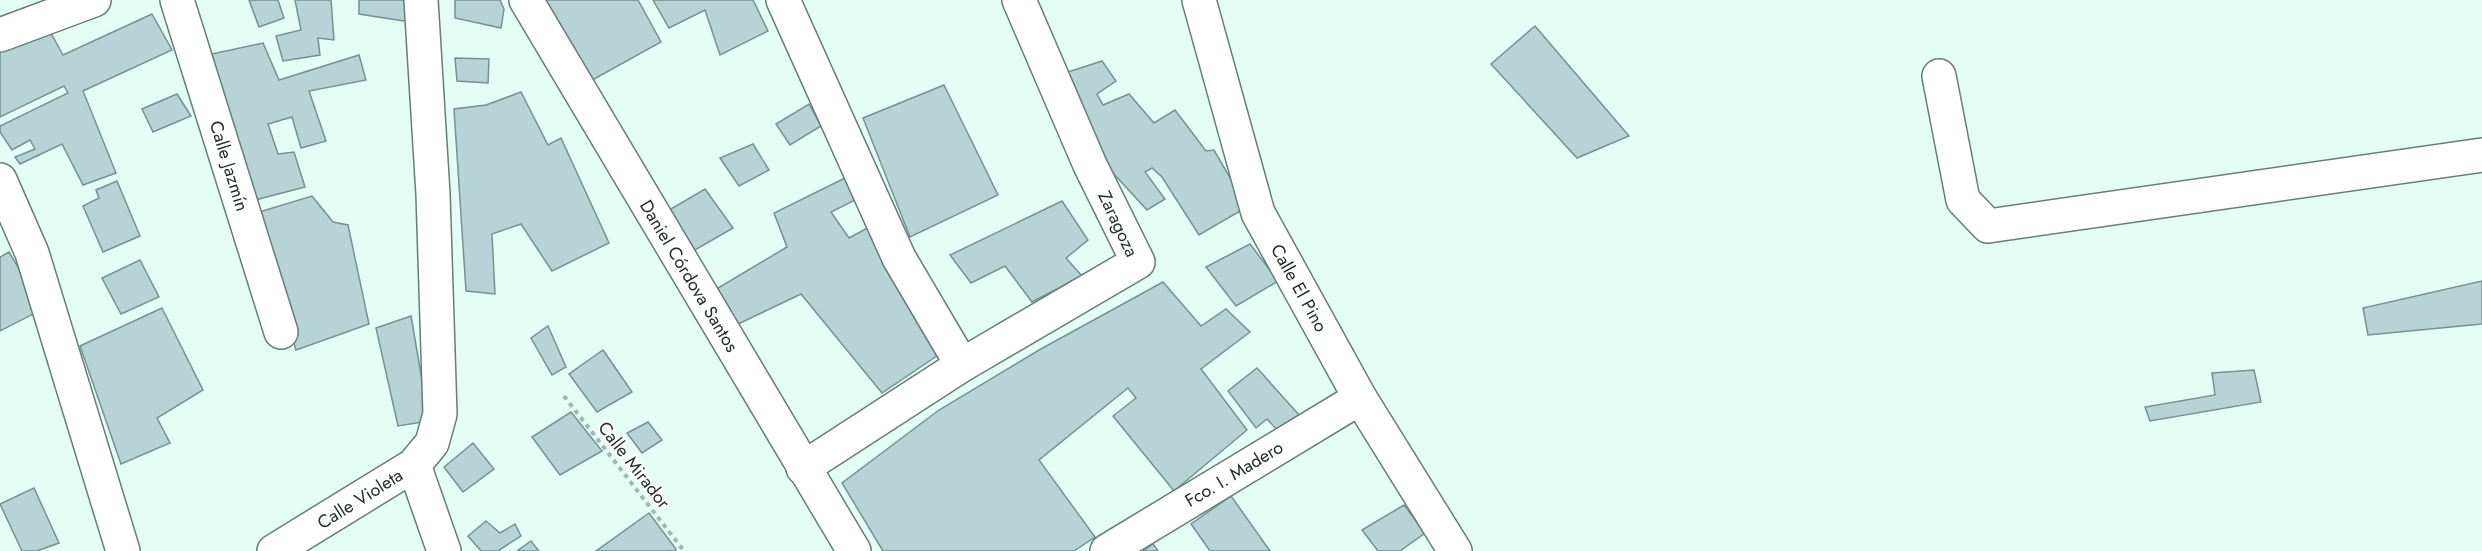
<svg xmlns="http://www.w3.org/2000/svg" width="2482" height="551" font-family="Jost,sans-serif">
<style>
.building{fill:#b7d3d5;stroke:#779193;stroke-width:1.5}
.lines{fill:none;stroke-linecap:round;stroke-linejoin:round}
.street-casing{stroke:#667e76;stroke-width:36}
.path{stroke:#a2b7b0;stroke-width:4;stroke-dasharray:4.5 4.5;stroke-linecap:butt}
.street{stroke:#fff;stroke-width:33}
.labels{text-anchor:middle;dominant-baseline:central;stroke-width:5;stroke-linejoin:round;paint-order:stroke}
.street-label{font-size:18px;fill:#242e2b;stroke:#fff}
</style>
<rect width="100%" height="100%" fill="#e4fef5"/>
<g class="building">
<polygon points="249,0 278,0 284,18 259,27"/>
<polygon points="295,0 331,0 334,40 318,38 320,55 283,61 276,36 301,30"/>
<polygon points="359,0 410,0 411,22 359,14"/>
<polygon points="455,0 500,0 504,9 501,28 455,18"/>
<polygon points="537,0 638,0 661,42 587,83"/>
<polygon points="653,0 753,0 768,31 720,55 705,10 669,28"/>
<polygon points="152,14 172,50 83,91 116,173 83,185 62,144 20,164 15,157 35,149 30,140 12,150 0,132 0,126 68,93 64,86 0,117 0,50 47,26 63,55"/>
<polygon points="1535,26 1629,136 1577,158 1491,64"/>
<polygon points="263,43 279,80 359,55 366,80 309,91 326,141 301,148 292,117 268,124 278,154 294,152 305,187 255,200 207,55"/>
<polygon points="455,58 489,59 488,83 457,81"/>
<polygon points="1102,61 1116,81 1097,94 1103,105 1129,94 1154,123 1175,110 1206,151 1214,150 1247,207 1199,235 1162,177 1152,168 1145,172 1165,199 1147,210 1090,148 1065,73"/>
<polygon points="944,85 998,195 910,237 863,118"/>
<polygon points="521,92 548,145 561,138 609,243 552,271 521,224 492,234 495,294 466,291 454,109 486,105"/>
<polygon points="177,94 191,116 153,132 142,109"/>
<polygon points="809,104 821,126 790,145 776,124"/>
<polygon points="753,144 769,170 739,186 720,158"/>
<polygon points="851,175 863,196 831,212 849,238 873,225 947,349 882,393 801,294 732,327 708,294 787,247 774,213"/>
<polygon points="117,181 140,236 103,252 83,206 99,198 96,190"/>
<polygon points="705,189 733,228 688,254 664,213"/>
<polygon points="312,196 333,222 348,225 369,324 296,350 256,213"/>
<polygon points="1062,201 1088,240 1066,258 1082,276 1032,302 1005,266 971,283 950,255"/>
<polygon points="1250,244 1278,281 1236,306 1206,267"/>
<polygon points="9,252 43,309 0,331 0,257"/>
<polygon points="140,260 159,297 121,314 102,278"/>
<polygon points="2482,281 2482,324 2368,335 2363,308"/>
<polygon points="1163,282 1201,326 1226,309 1250,332 1201,369 1247,430 1174,491 1113,416 1136,398 1128,388 1039,460 1095,537 1074,551 883,551 842,483 939,410 1039,350"/>
<polygon points="162,308 203,390 157,418 170,443 121,464 80,346"/>
<polygon points="411,316 429,421 398,426 376,328"/>
<polygon points="548,326 566,367 552,375 531,338"/>
<polygon points="603,350 632,392 597,412 569,374"/>
<polygon points="1257,368 1300,416 1280,433 1267,419 1256,428 1228,391"/>
<polygon points="2254,370 2261,402 2150,421 2145,407 2215,395 2212,373"/>
<polygon points="571,412 602,451 560,475 532,437"/>
<polygon points="648,422 662,440 642,453 627,433"/>
<polygon points="473,443 494,469 463,492 444,467"/>
<polygon points="34,488 59,543 37,551 22,551 0,504"/>
<polygon points="1231,496 1270,551 1210,551 1191,524"/>
<polygon points="1404,505 1425,533 1400,551 1378,551 1362,530"/>
<polygon points="649,513 676,549 675,551 596,551"/>
<polygon points="486,521 500,533 515,524 521,536 498,551 481,551 468,536"/>
<polygon points="531,541 539,551 517,551"/>
<polygon points="1153,544 1158,551 1143,551"/>
</g>
<g class="lines">
<defs>
<g id="street">
<polyline points="177,0 281,332"/>
<polyline points="526,0 854,551"/>
<polyline points="783,0 899,258 962,365"/>
<polyline points="1199,0 1258,213 1360,398 1455,551"/>
<polyline points="0,35 94,0"/>
<polyline points="1939,76 1963,200 1988,226 2482,155"/>
<polyline points="0,180 32,253 123,551"/>
<polyline points="414,465 444,551"/>
<polyline points="803,468 962,365 1138,262 1090,165 1019,0"/>
<polyline points="274,551 414,465 432,443 440,414 433,194 421,0"/>
<polyline points="1107,551 1360,398"/>
</g>
</defs>
<use href="#street" class="street-casing"/>
<polyline class="path" points="564,396 684,551"/>
<use href="#street" class="street"/>
</g>
<g class="labels">
<g class="street-label">
<text transform="translate(229 166) rotate(73)">Calle Jazmín</text>
<text transform="translate(1118 224) rotate(65)">Zaragoza</text>
<text transform="translate(689 276) rotate(59)">Daniel Córdova Santos</text>
<text transform="translate(1299 288) rotate(61)">Calle El Pino</text>
<text transform="translate(634 465) rotate(52)">Calle Mirador</text>
<text transform="translate(1234 474) rotate(-31)">Fco. I. Madero</text>
<text transform="translate(360 499) rotate(-32)">Calle Violeta</text>
</g>
</g>
</svg>
